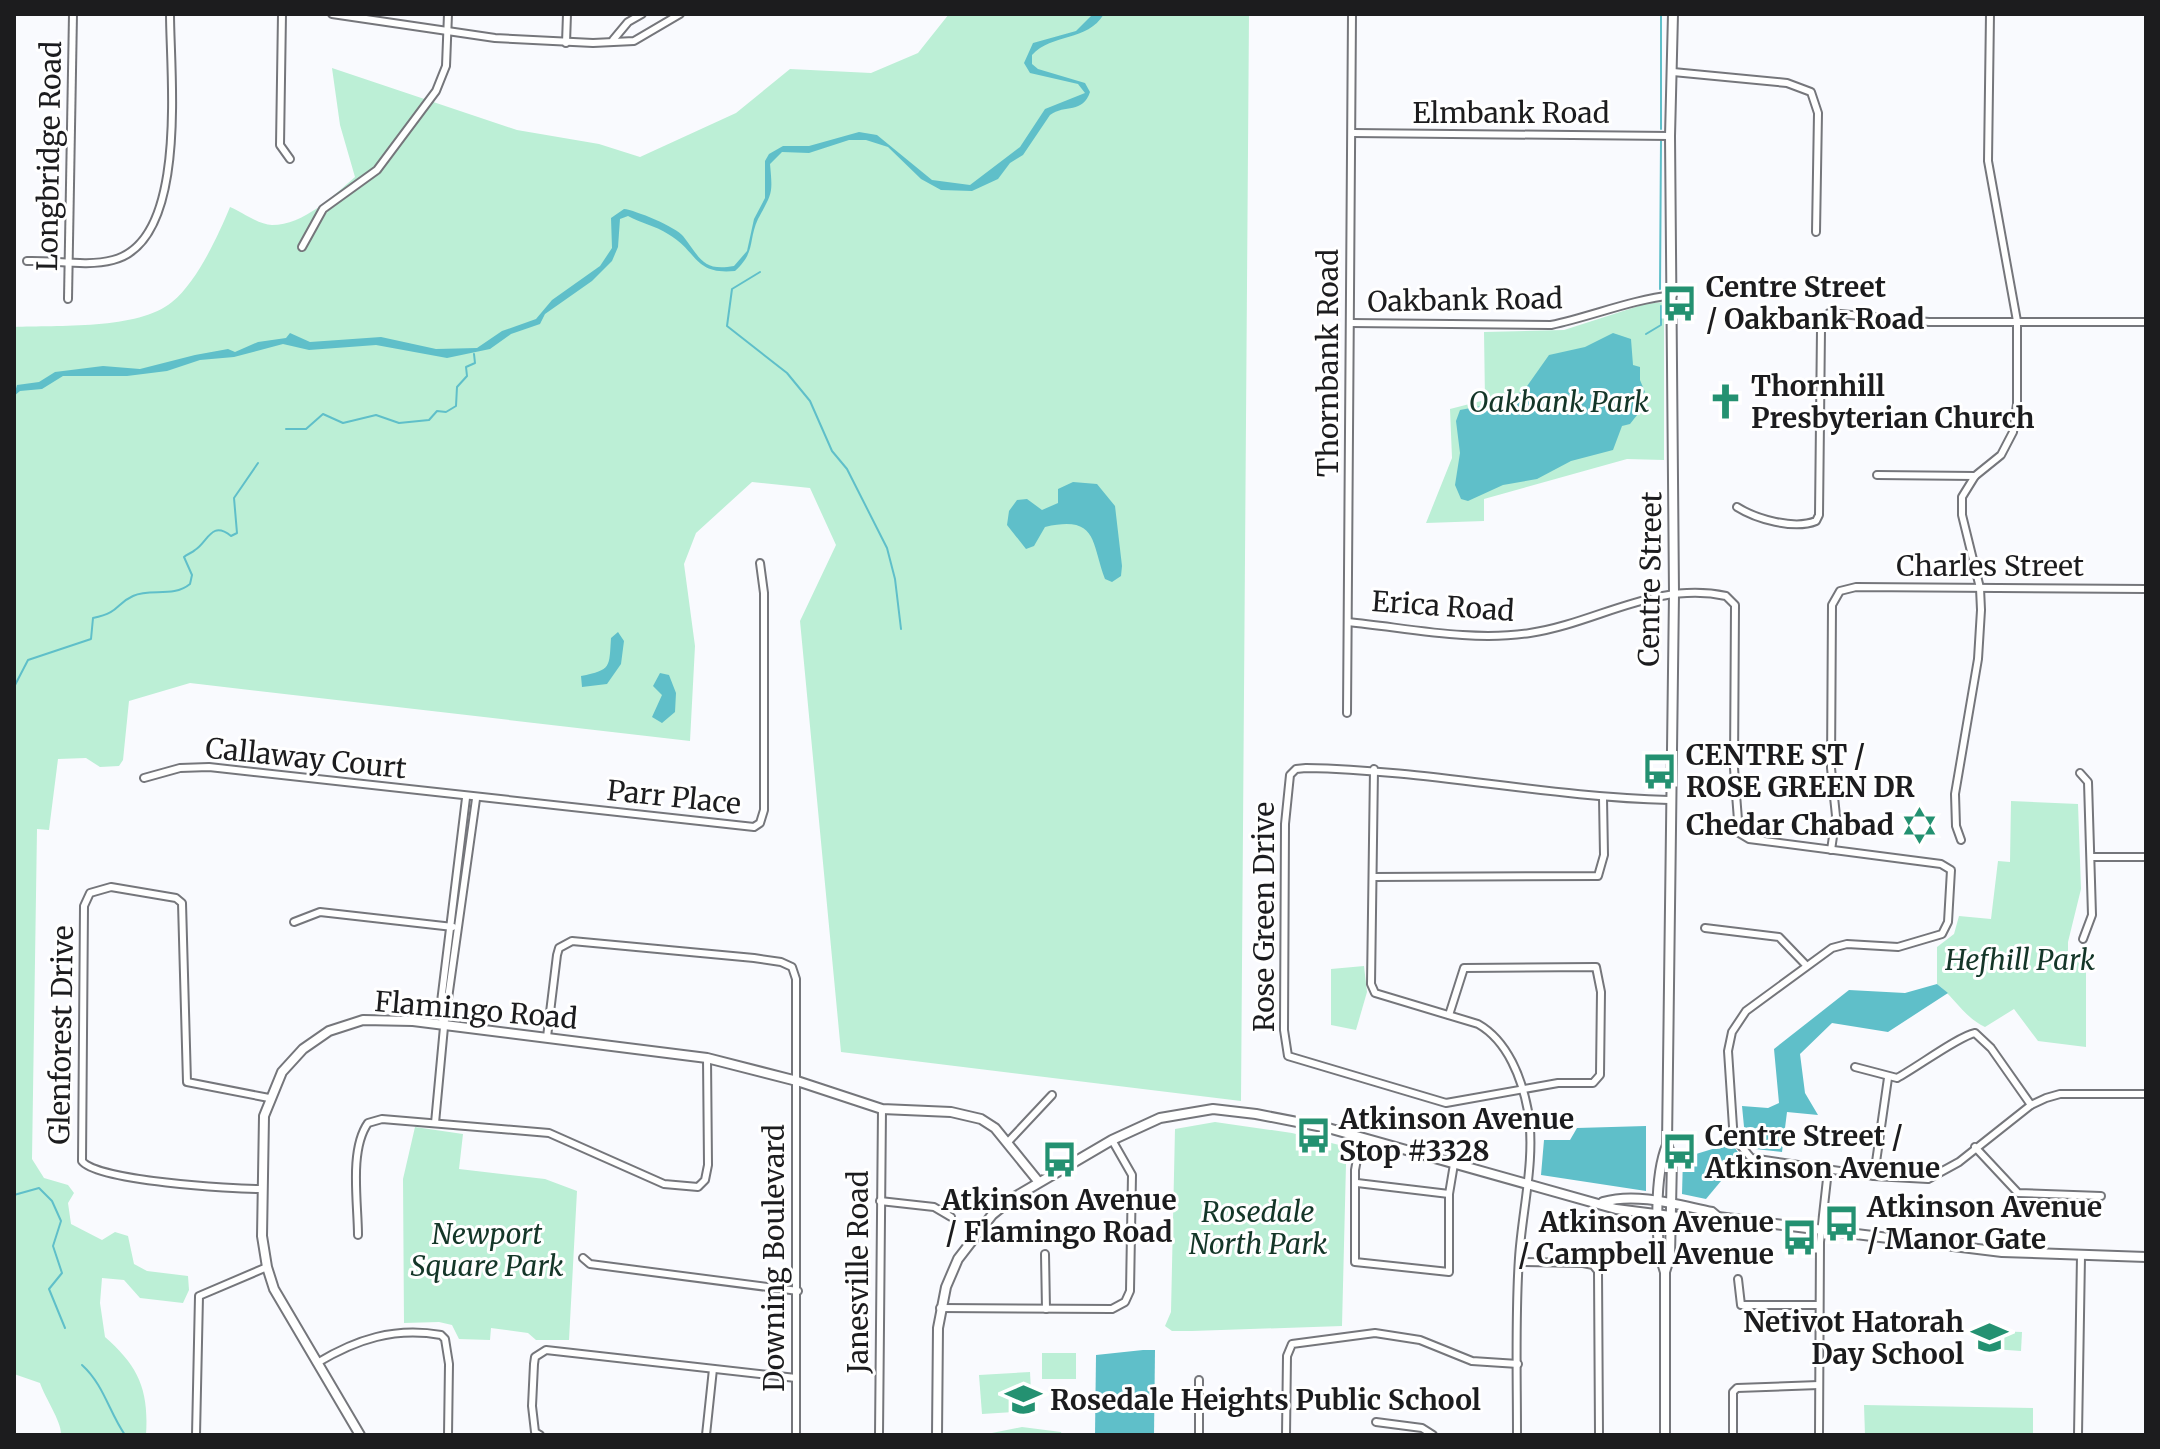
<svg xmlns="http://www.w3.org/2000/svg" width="2160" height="1449" font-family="Merriweather,serif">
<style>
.green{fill:#bcefd6}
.water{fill:#5fbfc9}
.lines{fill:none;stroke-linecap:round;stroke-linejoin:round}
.stream{stroke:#5fbfc9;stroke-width:2}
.street-casing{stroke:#75767b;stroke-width:10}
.secondary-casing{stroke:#75767b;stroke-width:12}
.street{stroke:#fff;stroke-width:6}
.secondary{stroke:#fff;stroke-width:8}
.labels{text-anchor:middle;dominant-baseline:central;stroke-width:6;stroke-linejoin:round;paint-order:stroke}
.street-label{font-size:28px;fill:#1c1c1e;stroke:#fff}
.poi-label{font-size:28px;font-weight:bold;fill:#1c1c1e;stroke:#fff;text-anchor:start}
.park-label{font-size:28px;font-style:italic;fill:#143628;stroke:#fff}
</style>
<rect width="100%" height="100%" fill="#f9fafe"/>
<g class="green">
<path d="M949 14H1249L1241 1101 841 1052 800 621 836 545 810 488 752 482 696 533 684 564 695 646 690 741 190 683 129 701 123 760 119 766 100 767 86 758 58 759 49 830 37 829 32 1159 44 1178 68 1185 74 1193 68 1203 71 1224 102 1240 115 1232 128 1236 134 1264 147 1271 188 1276 189 1290 183 1303 140 1298 124 1280 102 1278 100 1303 105 1337C138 1366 149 1389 146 1435H61C62 1422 45 1398 40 1383L14 1374V327C56 325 139 330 172 302 197 282 218 236 230 207 242 212 259 225 272 225 304 225 333 196 355 177L340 125 332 68 517 130 599 144 640 157 736 113 790 69 871 73 918 53Z"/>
<polygon points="1664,302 1664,460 1627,459 1484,499 1484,521 1426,523 1452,458 1450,409 1485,400 1484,332 1564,330 1645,304"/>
<path d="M2011 801 2078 804 2081 889 2068 942V951L2086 971V1047L2038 1041 2014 1009 1985 1027C1965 1018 1954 997 1937 984V947L1954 934 1959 916 1991 919 1998 861 2010 862Z"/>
<polygon points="1364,966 1367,992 1356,1030 1331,1025 1331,969"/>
<polygon points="1215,1122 1292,1133 1351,1148 1346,1164 1342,1326 1192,1331 1172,1331 1165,1326 1171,1312 1175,1129"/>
<polygon points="415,1127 463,1134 459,1169 545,1179 577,1191 569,1340 536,1340 528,1333 491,1328 490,1340 459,1339 452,1325 439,1322 404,1323 403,1179"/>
<polygon points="1994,1331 2022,1332 2021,1351 1993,1349"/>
<rect x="1042" y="1353" width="34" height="26"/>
<polygon points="1030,1372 1032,1411 982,1414 979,1375"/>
<polygon points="1864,1405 2033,1408 2033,1435 1865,1435"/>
<polygon points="1022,1427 1061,1432 1062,1435 982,1435"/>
</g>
<g class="water">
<path d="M1093 14H1104C1087 42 1052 33 1032 55V64L1038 69 1085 83 1090 92C1083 114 1065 104 1050 115L1023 155 1010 163 998 179 972 191 941 190 921 179 888 147 866 140H849L809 153 782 152 770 164C773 195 772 193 758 219 748 241 756 252 735 271 693 275 698 251 668 234 656 226 641 223 628 216L620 219 618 247 612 261 592 281 545 314 540 324 511 334 490 349 447 358 376 345 309 350 283 344 234 357 200 360 167 371 127 376H63L42 389 20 391 14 396 17 385 39 382 55 372 103 366 140 369 195 355 228 349 235 352 258 342 286 338 290 333 310 342 381 337 436 349 477 348 502 331 536 319 552 300 600 266 612 248 611 218 624 209C635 210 676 227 683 236 700 257 702 272 734 266L747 251 754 219 765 198V161L769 154 783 146H809L859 132 877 135 932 180 970 185 1020 147 1045 109 1085 93 1078 84 1030 73 1024 63 1033 43 1076 31Z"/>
<polygon points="1613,333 1631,339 1633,365 1640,367 1640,380 1645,392 1641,396 1641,410 1630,424 1622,426 1613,450 1571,461 1537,479 1503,485 1468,501 1461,499 1455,485 1460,453 1456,421 1460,410 1508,401 1525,389 1549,355 1585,347"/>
<path d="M1073 482 1097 484 1115 506 1122 566 1121 576 1112 582 1105 579C1091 542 1098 515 1045 527L1034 546 1026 549 1007 525 1009 511 1017 500 1027 499 1042 510 1058 503V489Z"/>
<path d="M618 632 624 641 621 664 607 684 582 687 581 676C612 670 609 667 611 638Z"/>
<polygon points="660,673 669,675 676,693 675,712 662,723 652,717 662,695 653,686"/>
<polygon points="1937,984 1948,993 1888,1032 1832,1023 1800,1054 1805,1093 1818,1115 1787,1112 1782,1152 1755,1149 1745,1137 1742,1106 1768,1108 1779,1103 1774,1049 1849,990 1905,993"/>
<polygon points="1646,1126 1646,1191 1541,1175 1544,1140 1570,1140 1577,1128"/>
<polygon points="1732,1143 1741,1157 1706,1199 1682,1194 1683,1158"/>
<polygon points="1143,1350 1155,1350 1154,1435 1095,1435 1096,1355"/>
</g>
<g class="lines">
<g class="stream">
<polyline points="1661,129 1661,14"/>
<polyline points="760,272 732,289 727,326 787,373 810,401 832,451 847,469 887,548 895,579 901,629"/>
<polyline points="1660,289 1661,141"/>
<polyline points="1646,334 1661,325 1661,306"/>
<polyline points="286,429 306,429 323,414 343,423 376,415 399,423 429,420 437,411 446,412 456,406 457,387 467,376 466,367 475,363 474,354"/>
<path d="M14 687 28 660 91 639 93 618C121 612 115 604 133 596 151 588 173 598 190 584L192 575 184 557C187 554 192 553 195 550 208 542 211 520 231 536L237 533 234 498 258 463"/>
<polyline points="14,1195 39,1188 52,1201 61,1221 53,1246 62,1273 49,1289 65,1328"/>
<path d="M82 1365C104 1385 109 1412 125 1435"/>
</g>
<defs>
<g id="street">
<polyline points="282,14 280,145 290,159"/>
<polyline points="332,14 495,38 593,43 634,41 680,14"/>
<polyline points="613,40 628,22 642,14"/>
<polyline points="566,43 567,14"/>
<polyline points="1673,72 1787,83 1811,92 1818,113 1816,232"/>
<polyline points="1352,133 1670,136"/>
<polyline points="302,247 323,209 377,170 436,91 446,66 448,14"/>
<path d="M27 261C54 260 87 267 113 260 189 241 170 74 170 14"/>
<polyline points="68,299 73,14"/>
<path d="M1350 323 1551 325C1593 316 1630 300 1673 295"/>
<polyline points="1877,475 1975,476"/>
<path d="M1737 507C1756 519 1794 530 1816 521L1819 515 1821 329 1829 313 1929 322H2146"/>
<path d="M1348 622C1408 628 1471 642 1530 633 1597 623 1655 581 1726 596L1735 605 1734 768 1739 833 1749 839 1941 864 1951 870 1948 922 1942 934 1898 947 1847 944 1832 948 1746 1011 1732 1032 1728 1051 1733 1127 1736 1140 1751 1158 1874 1176 1928 1179 1959 1162 2031 1105 2046 1098 2060 1094H2146"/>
<polyline points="1347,713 1352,14"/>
<path d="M1374 769 1371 984 1375 993 1478 1024C1508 1041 1522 1079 1528 1111 1536 1158 1522 1211 1519 1258 1515 1316 1517 1376 1517 1435"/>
<polyline points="2080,773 2088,782 2092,915 2083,939"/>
<polyline points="144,778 180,768 209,767 754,827 760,823 764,810 764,593 760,563"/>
<polyline points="1961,840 1956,826 1955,794 1978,659 1981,610 1980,588 1962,515 1962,497 1975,476 2001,455 2013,432 2017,404 2017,321 1988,161 1990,14"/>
<polyline points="1831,850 1836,816 1831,768 1832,605 1840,591 1856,587 2146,589"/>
<polyline points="2091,857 2146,857"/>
<polyline points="1373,877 1598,876 1604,855 1603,798"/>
<polyline points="294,922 320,912 453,927"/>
<polyline points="1705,928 1779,937 1805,964"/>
<path d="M1449 1015 1464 968 1596 967 1601 992 1600 1075 1593 1083H1558L1446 1103 1288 1056 1284 1030 1285 824 1290 775 1296 769 1306 768C1428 770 1547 797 1669 800"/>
<polyline points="443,1023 440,1010 466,798"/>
<polyline points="547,1037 557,955 559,948 572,941 754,958 781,962 792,967 796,979 796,1435"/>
<path d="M1855 1067 1897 1078C1916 1068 1959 1036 1975 1033L1991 1048 2031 1105"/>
<polyline points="435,1123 444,1027 476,799"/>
<polyline points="1361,1137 1355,1170 1355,1262 1449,1272 1449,1194 1454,1164"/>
<polyline points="1007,1143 1052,1095"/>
<polyline points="1975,1147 2018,1193 2101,1196"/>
<polyline points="1874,1176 1888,1078"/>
<polyline points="1357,1183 1449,1194"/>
<path d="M262 1189C232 1189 97 1181 82 1161L84 906 90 893 111 887 176 898 182 903 187 1082 269 1098"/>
<polyline points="880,1201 934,1207 951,1217"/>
<path d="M358 1235C358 1203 349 1150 368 1123L382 1119 549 1133 664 1184 698 1187 705 1180 708 1165 707 1058"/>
<polyline points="1045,1254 1046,1309"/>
<polyline points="583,1258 590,1264 798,1291"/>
<polyline points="1519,1262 1583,1263 1593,1265 1598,1271 1599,1435"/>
<polyline points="1738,1279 1741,1305 1818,1305"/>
<polyline points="940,1308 1112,1309 1125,1302 1130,1291 1132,1175 1112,1140"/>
<path d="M317 1363C357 1339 394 1327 441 1335L445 1339 449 1364 448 1435"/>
<polyline points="1199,1380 1199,1435"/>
<polyline points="1376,1422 1422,1428 1433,1435"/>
<polyline points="196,1435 199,1296 267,1267"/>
<polyline points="540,1435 535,1432 532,1406 534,1364 535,1357 546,1350 796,1378"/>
<polyline points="706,1435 713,1369"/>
<polyline points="879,1435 882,1109"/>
<polyline points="1286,1435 1287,1356 1292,1344 1375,1333 1420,1340 1472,1361 1518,1364"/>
<polyline points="1733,1435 1733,1392 1737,1388 1819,1385"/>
<polyline points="1819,1435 1820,1242 1828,1170"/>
<polyline points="2078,1435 2081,1256"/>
</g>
<g id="secondary">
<path d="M1603 1202C1637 1192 1678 1205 1712 1212L1718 1217"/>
<polyline points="1665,1272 1670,1256 1672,1159 1667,1144 1674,593 1670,136 1673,14"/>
<polyline points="360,1435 274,1289 267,1267 262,1236 264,1116 282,1072 303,1049 329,1031 363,1020 413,1021 707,1058 797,1081 882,1109 951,1112 981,1119 995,1128 1038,1181"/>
<polyline points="937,1435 938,1328 946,1287 958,1259 992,1215 1013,1198 1112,1140 1160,1118 1213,1109 1256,1114 1328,1128 1616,1209 1710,1221 1718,1217 2002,1252 2146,1257"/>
<path d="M1665 1435V1272C1654 1242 1655 1174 1667 1145"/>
</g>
</defs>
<use href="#street" class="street-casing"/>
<use href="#secondary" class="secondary-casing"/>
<use href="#street" class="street"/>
<use href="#secondary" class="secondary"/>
</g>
<defs>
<symbol id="bus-bare" viewBox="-9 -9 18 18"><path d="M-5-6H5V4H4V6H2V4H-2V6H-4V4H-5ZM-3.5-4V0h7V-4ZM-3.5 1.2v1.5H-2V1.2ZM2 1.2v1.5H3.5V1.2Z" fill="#249171" stroke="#fff" stroke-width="2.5" paint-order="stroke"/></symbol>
<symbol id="church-bare" viewBox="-9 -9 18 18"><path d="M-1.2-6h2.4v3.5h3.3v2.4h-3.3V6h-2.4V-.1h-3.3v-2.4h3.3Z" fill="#249171" stroke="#fff" stroke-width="2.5" paint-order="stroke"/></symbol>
<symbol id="synagogue-bare" viewBox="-9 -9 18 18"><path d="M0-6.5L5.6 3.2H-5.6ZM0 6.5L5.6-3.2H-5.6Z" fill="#249171" stroke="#fff" stroke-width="2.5" paint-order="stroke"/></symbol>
<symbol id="school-bare" viewBox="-9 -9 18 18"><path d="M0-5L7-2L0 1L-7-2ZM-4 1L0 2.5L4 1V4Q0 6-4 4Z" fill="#249171" stroke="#fff" stroke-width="2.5" paint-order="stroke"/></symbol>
</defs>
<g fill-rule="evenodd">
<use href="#bus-bare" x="1654" y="278" width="51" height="51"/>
<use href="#church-bare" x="1700" y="376" width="51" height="51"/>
<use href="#bus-bare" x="1634" y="746" width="51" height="51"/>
<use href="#synagogue-bare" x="1894" y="800" width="51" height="51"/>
<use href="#bus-bare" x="1288" y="1110" width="51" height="51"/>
<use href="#bus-bare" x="1654" y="1126" width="51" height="51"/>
<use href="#bus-bare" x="1034" y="1134" width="51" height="51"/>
<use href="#bus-bare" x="1816" y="1198" width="51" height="51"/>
<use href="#bus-bare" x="1774" y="1212" width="51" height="51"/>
<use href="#school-bare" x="1964" y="1312" width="51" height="51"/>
<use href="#school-bare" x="998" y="1374" width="51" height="51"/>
</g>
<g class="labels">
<g class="street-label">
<text x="1511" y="113">Elmbank Road</text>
<text transform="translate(49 156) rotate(-89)">Longbridge Road</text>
<text transform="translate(1465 300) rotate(-1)">Oakbank Road</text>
<text transform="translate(1328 363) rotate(-90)">Thornbank Road</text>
<text x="1990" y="566">Charles Street</text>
<text transform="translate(1650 579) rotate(-89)">Centre Street</text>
<text transform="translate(1443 606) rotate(4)">Erica Road</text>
<text transform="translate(306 758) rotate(6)">Callaway Court</text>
<text transform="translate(674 797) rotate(6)">Parr Place</text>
<text transform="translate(1264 917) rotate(-90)">Rose Green Drive</text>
<text transform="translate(476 1010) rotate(5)">Flamingo Road</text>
<text transform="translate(61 1035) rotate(-89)">Glenforest Drive</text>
<text transform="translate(774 1258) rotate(-90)">Downing Boulevard</text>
<text transform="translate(858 1272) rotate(-90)">Janesville Road</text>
</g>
<g class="poi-label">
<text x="1706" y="287">Centre Street<tspan x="1706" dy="32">/ Oakbank Road</tspan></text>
<text x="1751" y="386">Thornhill<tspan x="1751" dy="32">Presbyterian Church</tspan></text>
<text x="1686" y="755">CENTRE ST /<tspan x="1686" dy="32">ROSE GREEN DR</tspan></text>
<text x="1894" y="825" text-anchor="end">Chedar Chabad</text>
<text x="1339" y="1119">Atkinson Avenue<tspan x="1339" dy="32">Stop #3328</tspan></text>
<text x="1705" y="1136">Centre Street /<tspan x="1705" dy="32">Atkinson Avenue</tspan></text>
<text x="1059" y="1200" text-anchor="middle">Atkinson Avenue<tspan x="1059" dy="32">/ Flamingo Road</tspan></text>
<text x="1867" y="1207">Atkinson Avenue<tspan x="1867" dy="32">/ Manor Gate</tspan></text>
<text x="1774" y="1222" text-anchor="end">Atkinson Avenue<tspan x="1774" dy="32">/ Campbell Avenue</tspan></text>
<text x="1964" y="1322" text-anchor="end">Netivot Hatorah<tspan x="1964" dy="32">Day School</tspan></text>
<text x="1050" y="1400">Rosedale Heights Public School</text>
</g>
<g class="park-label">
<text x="1559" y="402">Oakbank Park</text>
<text x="2020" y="960">Hefhill Park</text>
<text x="1258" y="1212">Rosedale<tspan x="1258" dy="32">North Park</tspan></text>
<text x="487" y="1234">Newport<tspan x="487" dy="32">Square Park</tspan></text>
</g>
</g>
<rect width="2160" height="1449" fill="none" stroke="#1c1c1e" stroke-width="32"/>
</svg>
